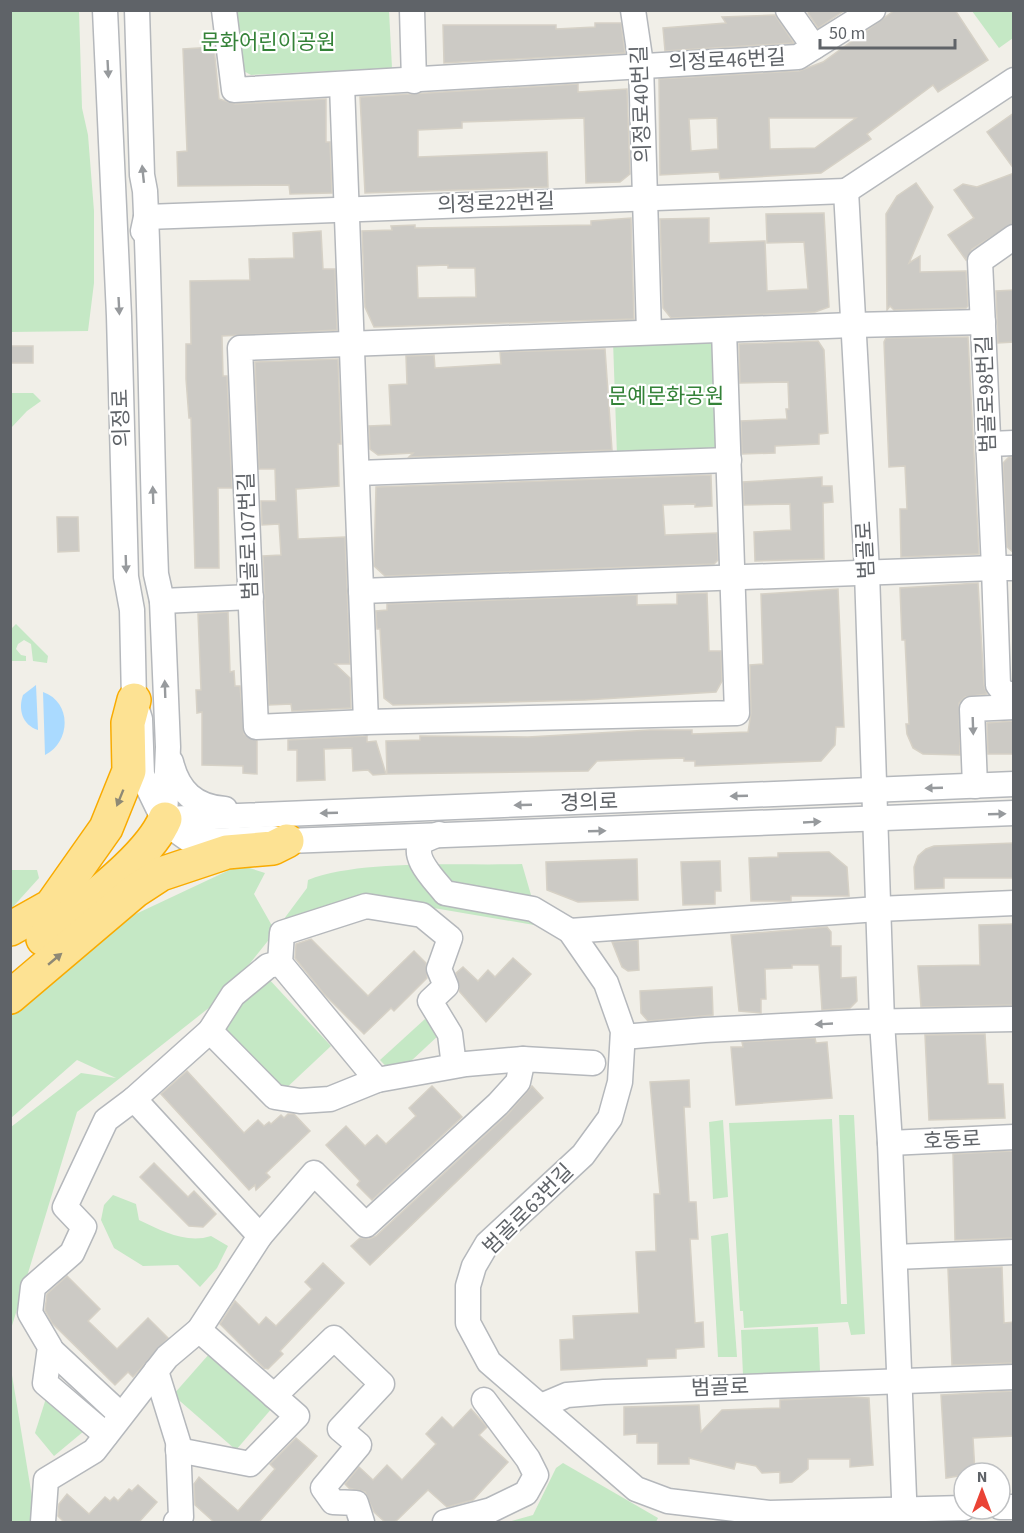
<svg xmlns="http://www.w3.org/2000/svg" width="1024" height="1533" font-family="'Source Sans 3','Noto Sans KR',sans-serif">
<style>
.green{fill:#c5e8c5}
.water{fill:#aadaff}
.building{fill:#cccac5;stroke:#d6d1c6;stroke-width:1.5;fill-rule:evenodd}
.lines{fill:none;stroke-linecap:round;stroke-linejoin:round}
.minor-casing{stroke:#b5b8bc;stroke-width:27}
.highway-casing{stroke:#f9ab00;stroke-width:36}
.minor{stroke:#fff;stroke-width:24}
.highway{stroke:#fde293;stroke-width:33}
.oneway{fill:#979a9d}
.oneway2{fill:#8e8975}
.labels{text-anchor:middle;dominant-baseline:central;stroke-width:4.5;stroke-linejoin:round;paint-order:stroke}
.park-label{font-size:21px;fill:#348238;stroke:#fff}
.street-label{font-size:21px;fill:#5f6368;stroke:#fff}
</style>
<rect width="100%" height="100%" fill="#f1efe8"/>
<g class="green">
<polygon points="10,11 79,11 82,108 88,135 94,211 94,283 88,331 11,332"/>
<polygon points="235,11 389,11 392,68 251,75 238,68"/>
<polygon points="972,11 1013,11 1013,38 999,48"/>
<polygon points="709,338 716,346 719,446 714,453 617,456 613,341"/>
<polygon points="11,393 33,393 41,401 27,411 11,428"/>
<polygon points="16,624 48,656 47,663 33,661 31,644 24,640 18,644 16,649 21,655 26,656 26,661 11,661 11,629"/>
<path d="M522 864 540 926 369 897 275 932 224 996 77 1112 11 1329V1127L81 1073 116 1078 77 1060 11 1118V1015L22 1002 123 920 240 865 265 873 254 894 275 931 307 888 308 880C362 859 462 866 522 864Z"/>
<polygon points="11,870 37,870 39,878 11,909"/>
<polygon points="267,977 331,1046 281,1093 217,1024"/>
<polygon points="425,1019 440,1034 395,1076 380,1060"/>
<polygon points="839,1115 854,1115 865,1334 851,1335 848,1322 744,1328 743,1311 740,1311 729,1123 832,1119 841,1304 847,1304"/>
<polygon points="723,1120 728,1197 713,1199 709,1122"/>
<path d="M113 1195 136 1204 139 1220C162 1231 187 1244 211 1236L228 1246 217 1268 200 1287 178 1265 143 1266 114 1248 101 1220 104 1205Z"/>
<polygon points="728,1233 737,1357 718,1357 711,1236"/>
<polygon points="818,1327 820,1372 743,1375 741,1330"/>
<polygon points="210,1353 273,1407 236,1450 173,1395"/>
<polygon points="10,1363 33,1503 57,1522 11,1522"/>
<polygon points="48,1392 84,1431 54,1456 35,1433"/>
<polygon points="563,1463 658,1518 656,1522 508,1522 533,1515 556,1468"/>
</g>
<g class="water">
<path d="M36 685 38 730C22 725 18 709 23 695Z"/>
<path d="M43 692C72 702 71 742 45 755Z"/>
</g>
<g class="building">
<polygon points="811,10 845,10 818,28 808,13"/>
<path d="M895 10H955L988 60 938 92 933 85 867 134 871 139 821 173 720 179 719 172 660 175 659 79 799 71 823 62ZM717 118 718 149 691 151 689 119ZM769 118H856L815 148 770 149Z"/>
<polygon points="775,15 794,43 665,51 663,28 726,23 722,17"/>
<polygon points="595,23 621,23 625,53 444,63 443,25 556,25 556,29 595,27"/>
<polygon points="214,47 219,99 235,104 326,99 326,142 330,142 332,193 290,194 289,185 178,186 177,152 187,151 183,49"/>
<polygon points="578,84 578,92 627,89 630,174 620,182 586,183 584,118 462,122 462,128 418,130 418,157 547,152 548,187 365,193 360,97"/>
<polygon points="1014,113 1014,169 987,132"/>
<polygon points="1014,173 1014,223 972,249 966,260 948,235 974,218 954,190 963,184 977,187"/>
<polygon points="916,183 933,207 909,263 920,256 920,272 966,271 968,306 966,308 894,310 890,306 887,310 886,214 897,196"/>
<polygon points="824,213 829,307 815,312 671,318 663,308 660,219 709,218 709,243 765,241 767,291 808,289 804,242 767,243 766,214"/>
<path d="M631 218 634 319 374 327 365 307 362 231 392 230 391 226 415 225V228L591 225V221ZM448 265V268H475L476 297 418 298 417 266Z"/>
<polygon points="321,231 323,269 335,269 337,330 222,336 223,376 227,376 232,488 218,488 219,568 195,568 191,418 189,418 186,379 186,344 191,344 190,281 250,280 249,259 294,258 293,233"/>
<polygon points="1014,290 1014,342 998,343 996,291"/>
<polygon points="968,337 979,554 901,557 900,509 907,509 905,466 889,467 884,342 886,338"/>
<polygon points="818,341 824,350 828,433 819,434 819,444 775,446 775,453 742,454 741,421 787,419 786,409 789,409 788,382 740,383 739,344"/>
<rect x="10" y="346" width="23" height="17"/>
<polygon points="605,349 612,450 409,457 413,453 378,455 370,449 369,426 391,425 389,385 407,384 406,356 434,355 435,368 501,364 500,352"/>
<polygon points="338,359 341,444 338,444 339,486 296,489 298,539 345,537 350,664 335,664 350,678 351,708 292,711 291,704 269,705 263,556 281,555 279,524 262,525 261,501 276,501 275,469 259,469 255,362"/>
<polygon points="1009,457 1014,457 1014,553 1007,547 1003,463"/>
<polygon points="711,475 712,506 695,507 695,504 663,505 665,535 717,533 718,560 714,564 385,576 374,566 376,487"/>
<polygon points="822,477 822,486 832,486 833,502 823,503 824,559 755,561 754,532 791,530 790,504 744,505 743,482"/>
<polygon points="57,517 78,517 79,551 58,552"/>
<polygon points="978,583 984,685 987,694 965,697 959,703 960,755 923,754 913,748 907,734 906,724 909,724 905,640 902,640 900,588"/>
<polygon points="838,589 844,727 836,727 835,745 821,761 695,766 695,761 684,761 684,758 650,759 597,761 588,771 387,774 386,741 420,740 420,736 528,737 650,730 692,730 692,734 748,732 751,713 750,665 763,664 761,594"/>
<polygon points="707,593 709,651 721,651 722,681 716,692 585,700 393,705 384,698 380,629 377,629 376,611 387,610 387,604 637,595 637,605 677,604 677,594"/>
<polygon points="228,612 230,672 234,671 235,686 240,686 244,734 257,741 257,774 243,773 243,766 202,765 202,712 197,713 196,690 201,690 198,614"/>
<polygon points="1014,721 1014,754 988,754 987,723"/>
<polygon points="367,736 367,742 376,741 386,774 373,775 368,770 353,771 352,748 324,749 325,780 297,781 297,750 288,750 288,740"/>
<polygon points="1014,843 1014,878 944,878 944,888 915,889 914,867 918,856 926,849 934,846"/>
<polygon points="829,852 847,867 849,896 791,896 791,901 751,901 749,858 778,857 778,853"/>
<polygon points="637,859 638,900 578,902 547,890 546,862"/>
<polygon points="720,861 721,891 715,891 715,904 683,905 681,862"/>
<polygon points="1014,924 1014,1005 921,1007 918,966 980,965 979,925"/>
<polygon points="827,927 831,932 831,946 841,946 841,978 856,977 857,1001 850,1008 822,1010 819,965 792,965 792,968 765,969 766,999 761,999 761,1013 739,1011 731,935"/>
<polygon points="311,939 368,996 414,951 426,963 427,978 394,1011 391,1008 364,1034 324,994 295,958 296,944"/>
<polygon points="638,940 639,970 628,971 622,967 612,942"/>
<polygon points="513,958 531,974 486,1022 459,991 456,973 463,967 478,981 488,970 495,977"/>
<polygon points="712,987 713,1015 648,1021 641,1013 640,991"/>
<polygon points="985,1034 988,1084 1003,1084 1005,1118 929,1120 925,1035"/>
<polygon points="815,1038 816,1043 827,1042 832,1098 736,1105 731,1047 743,1047 742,1042"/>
<polygon points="187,1071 244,1133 258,1120 264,1126 269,1122 271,1124 281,1115 284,1118 288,1114 294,1114 310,1131 266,1173 270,1177 256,1190 255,1185 249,1190 161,1094"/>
<polygon points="689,1080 690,1107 684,1107 689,1202 696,1202 698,1239 690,1239 695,1323 703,1322 704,1347 676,1349 676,1358 647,1359 647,1366 561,1370 560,1340 574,1339 573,1316 639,1313 636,1252 656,1251 654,1194 660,1194 650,1082"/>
<polygon points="432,1086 462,1117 372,1200 357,1185 360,1181 326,1145 346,1126 365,1146 377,1135 386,1144 416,1116 409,1108"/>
<polygon points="532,1086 543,1098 370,1265 351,1246 360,1238 369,1239 376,1236 508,1114"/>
<polygon points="1014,1151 1014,1238 955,1240 953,1154"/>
<polygon points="154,1163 188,1197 194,1191 216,1214 203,1227 189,1226 140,1177"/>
<polygon points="323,1263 344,1283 280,1351 283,1354 268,1369 264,1368 220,1324 235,1301 259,1325 266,1317 276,1326 312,1289 305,1282"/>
<polygon points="1002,1267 1004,1323 1014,1322 1014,1363 952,1365 948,1269"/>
<polygon points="67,1276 100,1309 88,1321 117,1349 148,1318 168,1338 133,1377 128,1372 115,1385 52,1323 45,1310 47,1294"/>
<polygon points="1014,1391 1014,1436 973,1438 975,1473 946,1478 941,1395"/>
<polygon points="846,1397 869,1398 873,1465 850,1467 850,1459 808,1459 808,1469 792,1482 780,1483 780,1472 762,1473 756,1466 736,1462 734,1469 689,1458 689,1464 658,1464 658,1443 637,1443 637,1434 624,1435 624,1407 699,1405 701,1432 722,1410 780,1408 780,1400"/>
<polygon points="471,1409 487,1427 479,1435 508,1462 473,1500 447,1507 428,1490 395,1522 385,1522 374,1512 365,1492 349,1488 345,1484 359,1467 373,1480 387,1465 402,1480 436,1444 426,1434 442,1417 453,1428"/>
<polygon points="296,1438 317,1456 259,1522 214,1522 195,1505 194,1484 199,1477 238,1511 275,1469 270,1464"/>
<polygon points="138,1485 157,1502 139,1522 64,1522 58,1516 59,1504 67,1494 89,1514 105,1497 110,1501 114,1497 118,1501 129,1489 132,1491"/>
</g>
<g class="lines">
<defs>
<g id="minor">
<polyline points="105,10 119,316 126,577 132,610 134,700 140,719 142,775 159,810 171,827 188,839 210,841 272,838 287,841 1014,813"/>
<path d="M137 10 142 175 145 191C151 318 151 446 156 574L162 601 168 747 165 819 1014 784"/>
<polyline points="224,10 234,90 798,57 873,10"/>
<polyline points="412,10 414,81"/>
<polyline points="633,10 641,64 649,332"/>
<polyline points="788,10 814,47"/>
<polyline points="342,85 366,722 737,713 724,330"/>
<polyline points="846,191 867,572 882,1022 890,1143 905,1522"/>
<polyline points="846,191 1014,80"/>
<polyline points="143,231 146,217 846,191"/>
<polyline points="1014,237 980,261 994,568 1014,568"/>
<polyline points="989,444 1014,443"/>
<polyline points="357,473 729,460"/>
<polyline points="361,591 994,568 998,685 1005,694 1014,694"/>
<polyline points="162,601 251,597"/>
<polyline points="366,722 256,727 240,348 853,325 983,322"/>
<path d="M171 762C178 791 195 807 225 809"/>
<polyline points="975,786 972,709 1014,707"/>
<path d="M439 834 423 841C409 856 435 880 445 893L533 909 570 931 606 983 623 1031 620 1082 610 1118 583 1155 487 1244 474 1266 468 1286V1323L489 1362 636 1489 668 1501 769 1513 964 1508"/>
<polyline points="570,931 878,909 1014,903"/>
<polyline points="210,1031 275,1097 300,1101 330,1099 377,1080"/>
<polyline points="623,1037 705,1030 858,1022 1014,1019"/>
<polyline points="454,1066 450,1034 430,1001 446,986 439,969 450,938 422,915 366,906 282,933 280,963 377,1080 466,1064 523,1059"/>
<polyline points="134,1099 210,1031 233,995 268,966 280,963"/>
<polyline points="890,1143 1014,1137"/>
<polyline points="895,1257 1014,1252"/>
<polyline points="50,1349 121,1415"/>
<polyline points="156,1371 178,1442 181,1517 176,1522"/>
<polyline points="274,1396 334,1338 382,1384 340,1429 359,1445 323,1488 333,1502 356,1503 362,1522"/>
<polyline points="541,1406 567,1395 604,1392 1014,1377"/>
<polyline points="106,1435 45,1383 50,1347 30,1313 33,1287 72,1253 84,1227 65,1207 106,1120 134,1099 260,1236"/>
<polyline points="178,1450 250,1464 297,1416 199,1330"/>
<polyline points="1000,1507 1014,1507"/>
<polyline points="43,1522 46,1480 94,1451 167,1357 199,1330 260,1236 314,1173 366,1225 498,1104 518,1082 523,1059 593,1063"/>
<polyline points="445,1522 491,1510 526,1493 536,1475 528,1459 484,1400"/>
</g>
<g id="highway">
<polyline points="10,929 51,906 106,828 129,771 128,723 134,700"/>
<path d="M43 939C77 909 148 860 165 819"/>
<polyline points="10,997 135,891 161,874 227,852 273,848 287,841"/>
</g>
</defs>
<use href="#minor" class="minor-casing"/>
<use href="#highway" class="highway-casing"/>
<use href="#minor" class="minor"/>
<use href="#highway" class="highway"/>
</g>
<defs><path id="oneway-solid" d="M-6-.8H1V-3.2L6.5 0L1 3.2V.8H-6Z" transform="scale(1.5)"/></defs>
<g class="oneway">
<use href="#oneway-solid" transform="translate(108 69) rotate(87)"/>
<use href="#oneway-solid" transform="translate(143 174) rotate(-96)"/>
<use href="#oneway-solid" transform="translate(119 306) rotate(87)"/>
<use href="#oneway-solid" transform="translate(153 495) rotate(-92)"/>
<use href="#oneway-solid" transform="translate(126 564) rotate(88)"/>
<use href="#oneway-solid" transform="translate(165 689) rotate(-92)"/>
<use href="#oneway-solid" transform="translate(973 726) rotate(88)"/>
<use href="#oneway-solid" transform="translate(934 788) rotate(178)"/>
<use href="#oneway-solid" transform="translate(739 796) rotate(178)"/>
<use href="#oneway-solid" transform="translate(523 805) rotate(178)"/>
<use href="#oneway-solid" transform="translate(329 813) rotate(178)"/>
<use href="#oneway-solid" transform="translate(997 814) rotate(-2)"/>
<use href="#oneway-solid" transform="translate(812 822) rotate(-3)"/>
<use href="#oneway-solid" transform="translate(597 831) rotate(-2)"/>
<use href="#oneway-solid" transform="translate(824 1024) rotate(177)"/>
</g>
<g class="oneway2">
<use href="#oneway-solid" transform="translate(120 798) rotate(112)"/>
<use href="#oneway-solid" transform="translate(55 959) rotate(-40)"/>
</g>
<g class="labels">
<g class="park-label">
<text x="268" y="42">문화어린이공원</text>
<text x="666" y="396">문예문화공원</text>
</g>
<g class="street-label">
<text transform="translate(727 60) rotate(-3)">의정로46번길</text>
<text transform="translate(641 104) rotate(-92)">의정로40번길</text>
<text transform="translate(496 203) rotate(-2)">의정로22번길</text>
<text transform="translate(986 394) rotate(-92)">범골로98번길</text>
<text transform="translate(121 418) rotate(-92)">의정로</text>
<text transform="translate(248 536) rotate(-92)">범골로107번길</text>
<text transform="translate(865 550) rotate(-93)">범골로</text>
<text transform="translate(589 802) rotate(-2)">경의로</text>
<text transform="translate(952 1140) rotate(-3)">호동로</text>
<text transform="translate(528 1209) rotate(-45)">범골로63번길</text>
<text transform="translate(720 1387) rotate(-2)">범골로</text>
</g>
</g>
<rect width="1024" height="1533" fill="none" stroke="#5f6368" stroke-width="24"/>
<g transform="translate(982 1491)"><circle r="28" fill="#ffffff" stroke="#bfc1c3" stroke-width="1.5"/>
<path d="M0-4.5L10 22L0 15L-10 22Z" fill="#ea4335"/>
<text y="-9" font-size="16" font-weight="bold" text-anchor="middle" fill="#5f6368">N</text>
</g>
<path d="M820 39v9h135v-9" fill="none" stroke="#5f6368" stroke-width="3"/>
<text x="829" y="39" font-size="18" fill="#5f6368" stroke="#ffffff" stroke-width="4.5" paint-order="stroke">50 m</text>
</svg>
